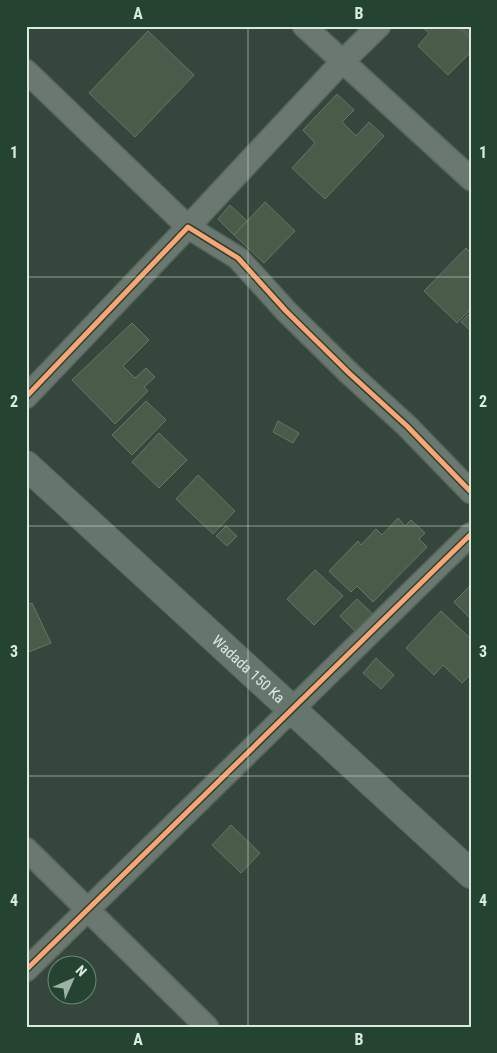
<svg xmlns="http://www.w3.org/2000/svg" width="497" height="1053" font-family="'Roboto Condensed',sans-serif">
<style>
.building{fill:#4a5b49;stroke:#68756a}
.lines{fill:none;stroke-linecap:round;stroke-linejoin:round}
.street-casing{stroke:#56665c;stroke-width:25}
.secondary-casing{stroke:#56665c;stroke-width:30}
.street{stroke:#6b7870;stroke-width:22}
.secondary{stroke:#65766f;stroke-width:28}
.cycleway-casing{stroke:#244431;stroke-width:8}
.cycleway{stroke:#fda474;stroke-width:5}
.grid{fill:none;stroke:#d8ebde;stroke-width:1;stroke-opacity:0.55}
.labels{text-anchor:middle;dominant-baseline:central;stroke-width:4;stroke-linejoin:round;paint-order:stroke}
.street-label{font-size:15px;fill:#d8ebde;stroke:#244431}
.neatline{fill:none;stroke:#d8ebde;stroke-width:2}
.grid-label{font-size:16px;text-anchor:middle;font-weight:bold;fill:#d8ebde}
</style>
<rect width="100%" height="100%" fill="#35473c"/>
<g class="building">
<polygon points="421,26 457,26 471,39 471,52 448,75 418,46 429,33"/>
<polygon points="459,26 471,26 471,37"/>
<polygon points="148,31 194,75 135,137 89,93"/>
<polygon points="337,94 354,110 342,122 356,136 369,122 384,136 325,199 292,168 315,143 303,130"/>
<polygon points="265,202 295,231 264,263 234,235"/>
<polygon points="230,205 247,221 234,235 218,219"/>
<polygon points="466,248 471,253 471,309 457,323 424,291"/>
<polygon points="471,312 471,331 461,322"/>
<polygon points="132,323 149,340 123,366 135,378 146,368 155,377 144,387 148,391 115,424 72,380"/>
<polygon points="146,401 166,420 132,455 112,435"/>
<polygon points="278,421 299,433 293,443 273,432"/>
<polygon points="159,433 187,460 159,488 132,462"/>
<polygon points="198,475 235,511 213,534 176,499"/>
<polygon points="398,518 405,526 411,520 425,533 419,539 427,547 373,602 357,586 351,592 329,571 358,541 361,545 376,529 382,535"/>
<polygon points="226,526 237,536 227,546 216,536"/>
<polygon points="315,570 343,596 314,625 287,599"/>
<polygon points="471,585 471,619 454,602"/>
<polygon points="357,599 374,615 357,633 340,616"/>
<polygon points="32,603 51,643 26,653 26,605"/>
<polygon points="441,611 471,639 471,674 462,683 443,665 434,675 406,648"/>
<polygon points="376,658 394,675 381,689 363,673"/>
<polygon points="231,825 260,853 241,873 212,845"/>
</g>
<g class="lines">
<defs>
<g id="street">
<polyline points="304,26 471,179"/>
<polyline points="26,71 188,227 342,62 379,26"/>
<polyline points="26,397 188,227 238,258 286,311 349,373 407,426 471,492"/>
<polyline points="26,849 207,1027"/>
<polyline points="26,970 471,534"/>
</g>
<g id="secondary">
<path id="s1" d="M26 465 471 874"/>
</g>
</defs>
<use href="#street" class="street-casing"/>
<use href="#secondary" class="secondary-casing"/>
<use href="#street" class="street"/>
<use href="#secondary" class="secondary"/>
<defs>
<g id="cycleway">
<polyline points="26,397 188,227 238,258 286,311 349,373 407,426 471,492"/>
<polyline points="26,970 471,534"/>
</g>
</defs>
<use href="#cycleway" class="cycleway-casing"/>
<use href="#cycleway" class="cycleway"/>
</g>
<path class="grid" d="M248 26V1027M26 277H471M26 526H471M26 776H471"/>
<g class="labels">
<g class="street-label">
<text stroke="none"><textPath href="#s1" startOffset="302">Wadada 150 Ka</textPath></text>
</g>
</g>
<rect width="497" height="1053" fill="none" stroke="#244431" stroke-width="55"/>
<g transform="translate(72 980) rotate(45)"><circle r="24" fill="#244431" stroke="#6c8776"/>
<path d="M0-4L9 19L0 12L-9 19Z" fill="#9fb2a5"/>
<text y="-8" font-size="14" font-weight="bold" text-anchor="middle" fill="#d8ebde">N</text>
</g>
<rect x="28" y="28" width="442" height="998" class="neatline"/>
<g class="grid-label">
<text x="138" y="19">A</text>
<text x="359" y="19">B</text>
<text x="14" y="158">1</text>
<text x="483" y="158">1</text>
<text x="14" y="407">2</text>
<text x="483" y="407">2</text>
<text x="14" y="657">3</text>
<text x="483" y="657">3</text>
<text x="14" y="906">4</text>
<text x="483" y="906">4</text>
<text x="138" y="1045">A</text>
<text x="359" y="1045">B</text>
</g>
</svg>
